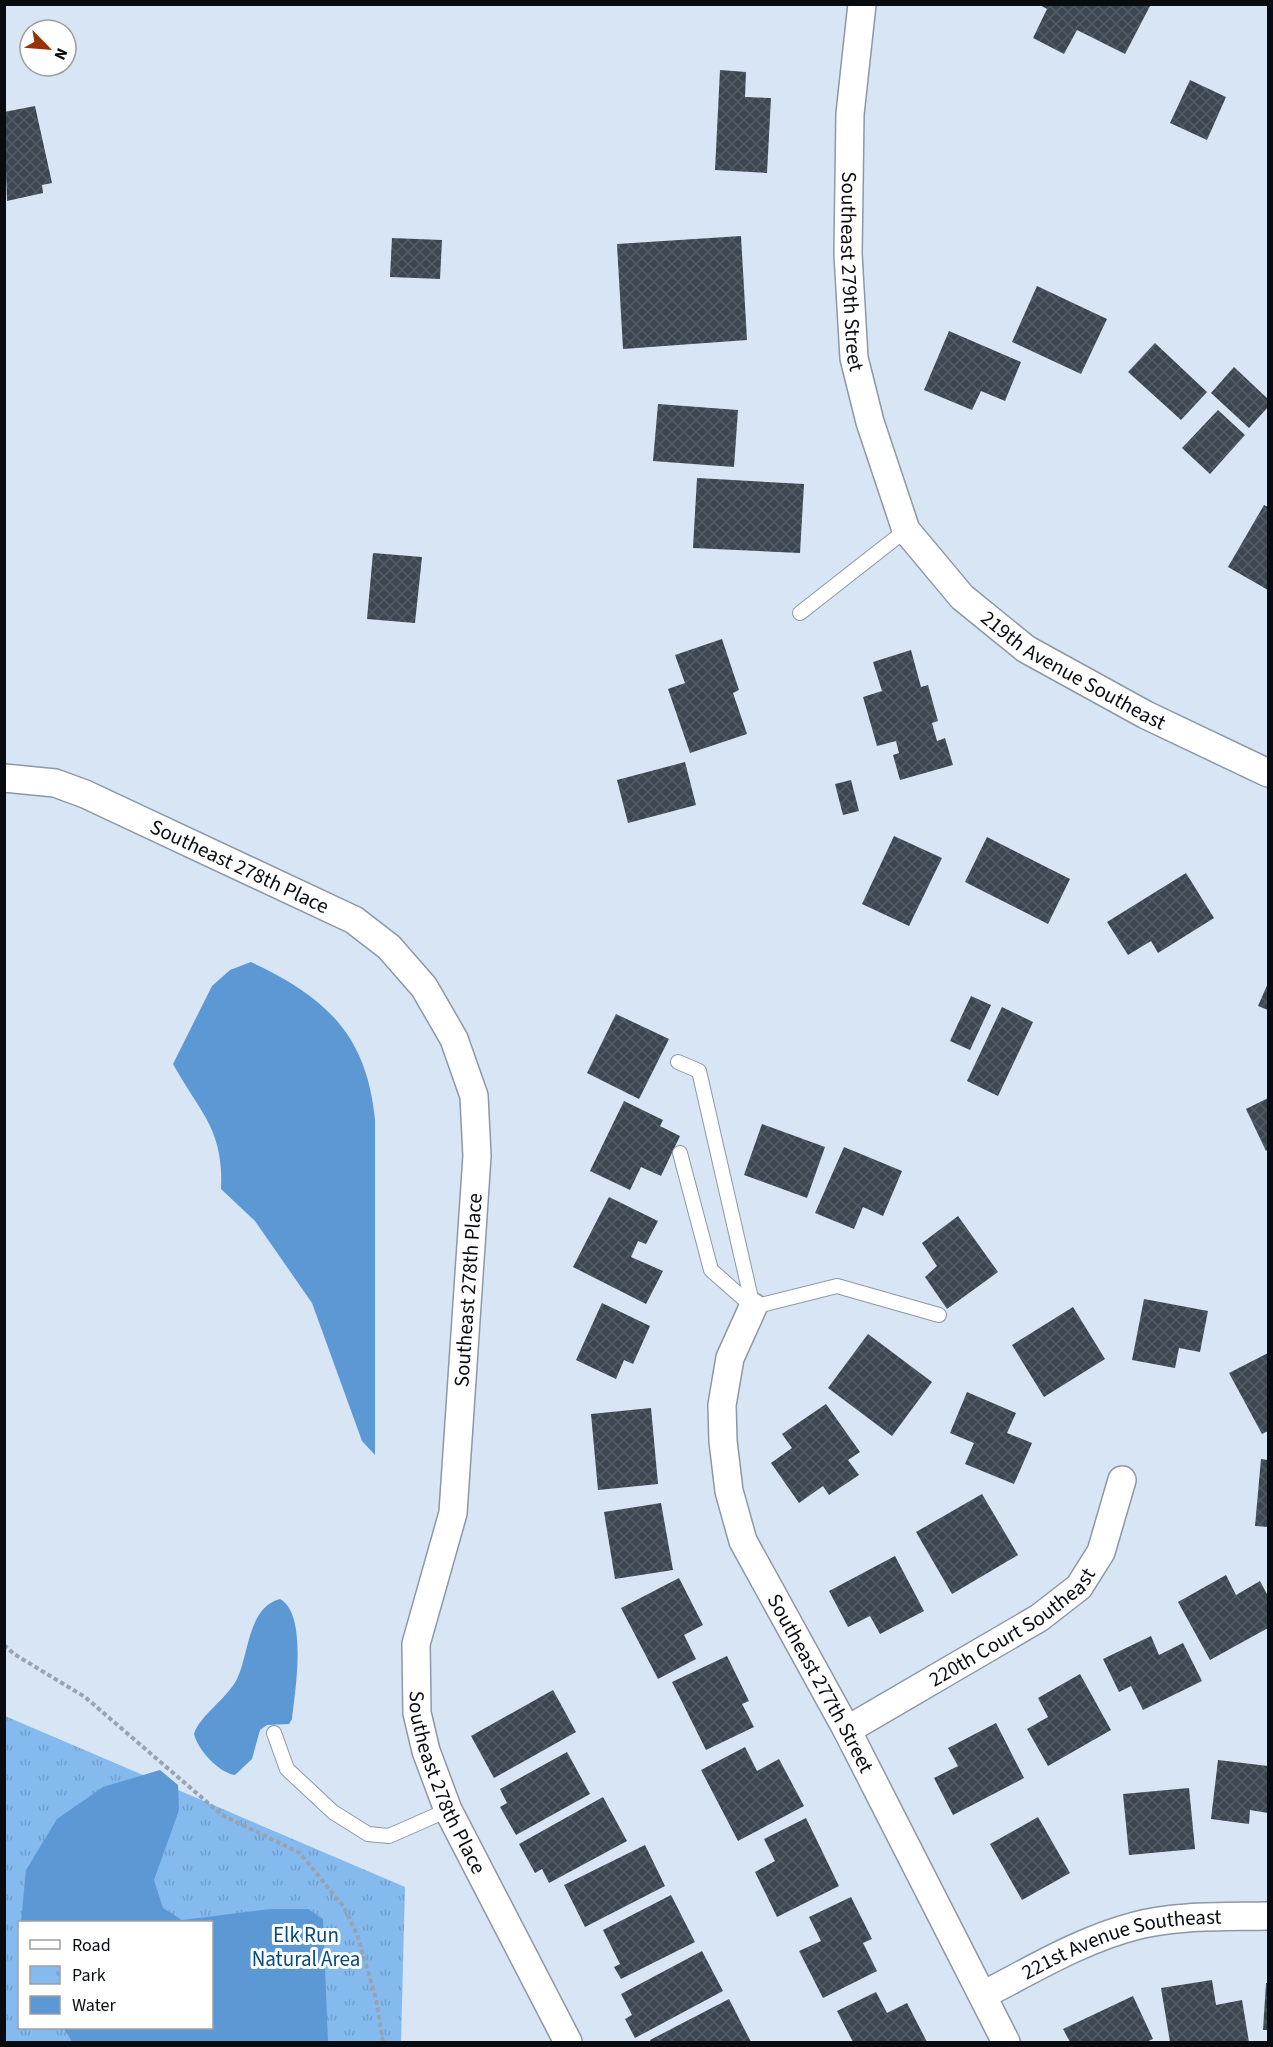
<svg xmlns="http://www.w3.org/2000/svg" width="1273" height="2047" font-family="'Source Sans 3',sans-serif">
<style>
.park{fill:url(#park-tufts);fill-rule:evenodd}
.water{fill:#5c98d4}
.building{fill:url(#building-cross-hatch)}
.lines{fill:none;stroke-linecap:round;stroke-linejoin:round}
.service-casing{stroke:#8c98a5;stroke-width:16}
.minor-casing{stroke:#8c98a5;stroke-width:30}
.path{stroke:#99a3af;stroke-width:4;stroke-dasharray:4.5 3;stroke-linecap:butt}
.service{stroke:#fff;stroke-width:14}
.minor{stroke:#fff;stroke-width:27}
.labels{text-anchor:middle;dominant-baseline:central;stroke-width:6;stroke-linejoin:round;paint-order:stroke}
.street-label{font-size:21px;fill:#080c11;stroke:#fff}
.park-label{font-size:21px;fill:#024a81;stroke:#fff}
</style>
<defs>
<pattern id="park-tufts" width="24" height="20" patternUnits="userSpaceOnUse" patternTransform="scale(1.5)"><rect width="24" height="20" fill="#85baef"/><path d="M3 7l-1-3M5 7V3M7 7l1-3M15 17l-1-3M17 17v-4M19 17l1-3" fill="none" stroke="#719fcc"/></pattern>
<pattern id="building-cross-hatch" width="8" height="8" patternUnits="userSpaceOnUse" patternTransform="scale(1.5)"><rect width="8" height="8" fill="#3c4752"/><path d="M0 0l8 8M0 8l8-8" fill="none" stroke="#545d66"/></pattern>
</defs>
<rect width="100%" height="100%" fill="#d8e5f4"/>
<path class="park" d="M5 1716 405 1887 401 2042H5ZM20 1922H212V2028H20Z"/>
<g class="water">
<path d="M251 962C326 997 367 1035 375 1120V1455L362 1441 312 1303 255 1221 221 1189C224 1129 200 1113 173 1064L212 986 230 970Z"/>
<path d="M280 1599C308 1614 295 1692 292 1719L289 1724 267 1725 260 1730 252 1759 235 1775C219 1773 198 1750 194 1734 200 1715 227 1699 237 1679 249 1654 248 1607 280 1599Z"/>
<polygon points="160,1770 178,1785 179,1810 154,1880 163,1908 182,1920 271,1909 308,1909 323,1919 328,2042 72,2042 64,2028 212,2028 212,1922 21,1922 26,1870 57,1819 103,1787"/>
</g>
<g class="building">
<polygon points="1038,4 1146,4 1150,6 1125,54 1077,30 1064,54 1033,38 1047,9"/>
<polygon points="720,70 746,72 745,97 771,98 767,173 715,170"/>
<polygon points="1190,80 1226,97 1207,140 1170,123"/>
<polygon points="35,106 52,183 42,185 43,193 7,201 4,112"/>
<polygon points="741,236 747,340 623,349 617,244"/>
<polygon points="392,238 442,240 440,279 390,277"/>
<polygon points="1037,286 1107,319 1081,374 1012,342"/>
<polygon points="949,331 1021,362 1005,401 981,391 972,410 924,390"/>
<polygon points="1155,343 1207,392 1181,420 1128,372"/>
<polygon points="1234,367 1268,399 1268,407 1249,428 1211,393"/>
<polygon points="658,404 738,410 734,467 653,461"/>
<polygon points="1218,410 1245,435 1210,474 1182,448"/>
<polygon points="697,478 804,484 800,553 693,548"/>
<polygon points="1264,505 1268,507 1268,590 1228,567"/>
<polygon points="373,553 422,557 415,623 367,619"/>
<polygon points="722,639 739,690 733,693 747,734 690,753 668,689 685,683 675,655"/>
<polygon points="911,650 921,687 928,685 938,721 932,723 937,741 945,738 953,765 900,780 893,755 899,753 896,741 877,746 863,697 882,691 873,662"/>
<polygon points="685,762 696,805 628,823 617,780"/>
<polygon points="851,780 859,811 843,815 835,784"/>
<polygon points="894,836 942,858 909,926 862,904"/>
<polygon points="987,837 1070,879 1048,924 965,882"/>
<polygon points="1186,873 1214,918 1158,953 1151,941 1128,955 1107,922"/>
<polygon points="1268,983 1268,1010 1258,1006"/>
<polygon points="971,996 991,1005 970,1050 950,1041"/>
<polygon points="1002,1007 1033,1022 998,1096 967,1081"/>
<polygon points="616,1014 669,1039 639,1099 587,1073"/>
<polygon points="1268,1098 1268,1149 1266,1151 1246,1109"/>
<polygon points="624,1101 663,1120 660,1126 680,1136 661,1176 641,1167 630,1190 590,1171"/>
<polygon points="762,1124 825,1147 807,1198 744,1175"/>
<polygon points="844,1147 902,1171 883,1216 863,1207 854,1229 815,1213"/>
<polygon points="609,1197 658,1221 646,1244 638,1241 631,1257 663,1271 646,1304 573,1267"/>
<polygon points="958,1216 998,1272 947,1309 925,1277 937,1266 922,1243"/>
<polygon points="1144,1299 1208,1311 1200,1352 1179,1348 1175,1368 1132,1360"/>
<polygon points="602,1303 650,1326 633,1364 624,1360 616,1379 576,1360"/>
<polygon points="1073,1307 1105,1359 1044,1397 1012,1345"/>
<polygon points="868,1334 932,1382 892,1436 828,1388"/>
<polygon points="1268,1353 1268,1431 1262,1434 1229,1373"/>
<polygon points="967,1392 1016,1413 1007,1433 1032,1443 1014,1484 965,1464 974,1443 950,1433"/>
<polygon points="826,1404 860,1452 848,1460 859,1475 829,1495 823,1486 799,1503 771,1463 792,1448 782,1434"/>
<polygon points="651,1408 658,1484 598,1490 591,1414"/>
<polygon points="1261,1459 1268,1460 1268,1527 1255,1526"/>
<polygon points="982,1494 1018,1555 952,1594 916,1532"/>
<polygon points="661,1503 673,1570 615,1579 604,1512"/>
<polygon points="895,1556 924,1611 880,1634 870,1616 848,1627 829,1591"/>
<polygon points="1226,1575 1236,1595 1260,1581 1268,1596 1268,1628 1210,1660 1178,1602"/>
<polygon points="679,1578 703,1625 684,1635 696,1659 658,1679 621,1608"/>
<polygon points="1151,1636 1159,1655 1183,1643 1202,1681 1143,1710 1131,1686 1119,1692 1103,1659"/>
<polygon points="727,1656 749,1701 742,1704 754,1727 706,1750 672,1682"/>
<polygon points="1080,1674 1111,1730 1048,1766 1027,1729 1048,1717 1038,1698"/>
<polygon points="553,1690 576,1732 494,1778 471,1736"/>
<polygon points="996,1723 1024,1778 953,1815 934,1778 958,1766 948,1748"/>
<polygon points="745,1747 757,1771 779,1759 804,1806 738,1841 701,1770"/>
<polygon points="567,1752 590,1794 516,1835 500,1807 507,1803 500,1789"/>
<polygon points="1218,1760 1268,1766 1268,1813 1250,1810 1249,1824 1211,1819"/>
<polygon points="1189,1788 1195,1849 1129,1855 1123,1794"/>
<polygon points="603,1797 627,1841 549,1883 542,1869 535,1873 519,1844"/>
<polygon points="1038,1817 1070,1873 1022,1900 990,1844"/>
<polygon points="806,1818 839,1886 777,1917 755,1872 775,1861 764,1839"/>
<polygon points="645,1845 665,1886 585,1927 564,1885"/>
<polygon points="671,1895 695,1942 621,1979 614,1967 620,1964 603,1930"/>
<polygon points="851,1897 872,1939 863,1943 877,1971 823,1998 799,1951 821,1941 809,1917"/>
<polygon points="702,1951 723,1991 635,2038 625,2019 632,2015 621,1994"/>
<polygon points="1212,1980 1216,2005 1242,2000 1249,2042 1170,2042 1161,1988"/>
<polygon points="1266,1983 1268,1983 1268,2030 1263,2030"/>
<polygon points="876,1992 887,2013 907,2003 927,2042 853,2042 837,2011"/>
<polygon points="1133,1996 1153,2039 1146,2042 1070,2042 1063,2029"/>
<polygon points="729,1999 751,2042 651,2042 650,2040"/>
</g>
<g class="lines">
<defs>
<g id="service">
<polyline points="800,613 906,530"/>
<polyline points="678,1062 699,1071 753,1307"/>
<polyline points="680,1153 711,1270 753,1307 837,1286 939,1315"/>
<polyline points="274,1733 287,1769 333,1812 368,1834 389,1836 448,1810"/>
</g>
<g id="minor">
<path id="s1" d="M862 4 850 114 848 254 854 358 870 422 906 530 962 597 1026 649 1146 715 1268 773"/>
<path id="s2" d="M4 778 55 783 85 794 354 920 389 947 424 987 454 1039 474 1096 477 1156 453 1513 416 1644 417 1713 426 1751 448 1810 568 2042"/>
<path id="s3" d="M753 1307 730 1358 722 1405 723 1441 729 1491 743 1541 847 1730 1006 2042"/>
<path id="s4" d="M847 1730 1039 1618 1079 1587 1101 1552 1122 1480"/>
<path id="s5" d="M983 1995C1032 1970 1081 1940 1135 1926 1175 1915 1226 1917 1268 1916"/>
</g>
</defs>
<use href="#service" class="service-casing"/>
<use href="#minor" class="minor-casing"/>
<polyline class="path" points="4,1645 14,1654 85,1697 222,1815 300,1853 343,1906 357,1934 376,1999 383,2042"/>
<use href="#service" class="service"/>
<use href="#minor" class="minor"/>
</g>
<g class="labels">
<g class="street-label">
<text stroke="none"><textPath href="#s1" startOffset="268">Southeast 279th Street</textPath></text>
<text stroke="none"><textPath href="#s1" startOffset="756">219th Avenue Southeast</textPath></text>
<text stroke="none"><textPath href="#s2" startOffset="254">Southeast 278th Place</textPath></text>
<text transform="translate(468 1290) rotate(-86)">Southeast 278th Place</text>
<text stroke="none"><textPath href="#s4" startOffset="195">220th Court Southeast</textPath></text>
<text stroke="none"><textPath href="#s3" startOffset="404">Southeast 277th Street</textPath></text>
<text stroke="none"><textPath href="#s2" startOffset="1296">Southeast 278th Place</textPath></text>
<text stroke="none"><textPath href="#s5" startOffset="150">221st Avenue Southeast</textPath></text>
</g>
<g class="park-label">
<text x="306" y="1935">Elk Run<tspan x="306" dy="24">Natural Area</tspan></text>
</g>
</g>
<rect width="1273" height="2047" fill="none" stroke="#080c11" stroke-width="12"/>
<rect x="18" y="1921" width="195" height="108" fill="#ffffff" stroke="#9c9ea0" stroke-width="1.5"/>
<rect x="30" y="1940" width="30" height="9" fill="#ffffff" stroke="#9c9ea0" stroke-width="1.5"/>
<text x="72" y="1951" font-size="18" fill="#080c11">Road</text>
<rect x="30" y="1966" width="30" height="18" fill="url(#park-tufts)" stroke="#9c9ea0" stroke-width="1.5"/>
<text x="72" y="1981" font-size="18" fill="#080c11">Park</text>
<rect x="30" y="1996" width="30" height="18" fill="#5c98d4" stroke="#9c9ea0" stroke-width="1.5"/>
<text x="72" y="2011" font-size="18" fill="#080c11">Water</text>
<g transform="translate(48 48) rotate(115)"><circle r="28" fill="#ffffff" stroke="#9c9ea0" stroke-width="1.5"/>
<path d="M0-4.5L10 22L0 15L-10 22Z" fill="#983305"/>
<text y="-9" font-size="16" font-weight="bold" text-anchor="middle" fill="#080c11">N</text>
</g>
</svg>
